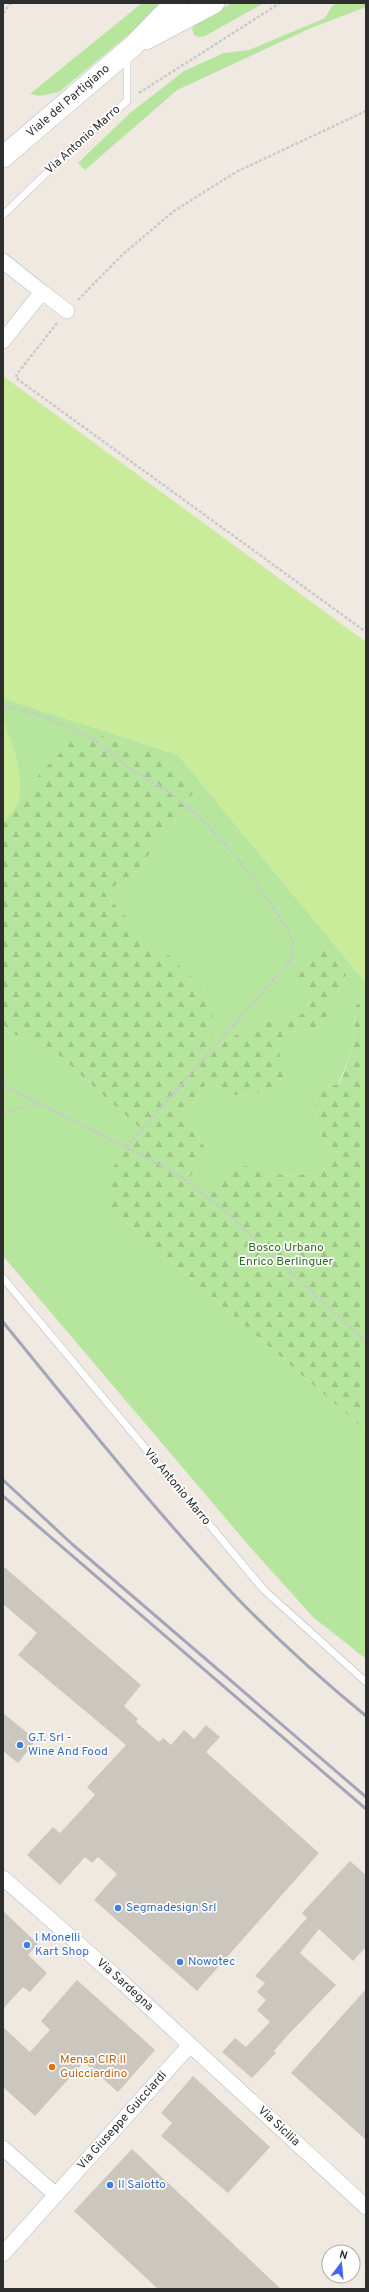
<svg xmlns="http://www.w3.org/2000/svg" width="369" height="2292" font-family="Overpass,sans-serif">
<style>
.grass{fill:#b6e59e}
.forest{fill:url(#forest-firs)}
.pitch{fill:#c9ec9a}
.building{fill:#cbc7bf}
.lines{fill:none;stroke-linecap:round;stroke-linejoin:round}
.service-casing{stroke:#b4b7c1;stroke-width:8}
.minor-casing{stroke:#b4b7c1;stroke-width:16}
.secondary-casing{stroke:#b4b7c1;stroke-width:22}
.path{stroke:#c9c9c9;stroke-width:2.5;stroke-dasharray:3 2;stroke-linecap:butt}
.service{stroke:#fff;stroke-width:7}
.minor{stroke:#fff;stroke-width:15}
.secondary{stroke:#fff;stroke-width:21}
.rail{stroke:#a3a6b8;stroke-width:3}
.shop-dot{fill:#3f7fe0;stroke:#fff;stroke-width:1.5}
.food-dot{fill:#e8710a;stroke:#fff;stroke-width:1.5}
.labels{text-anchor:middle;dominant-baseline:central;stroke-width:3.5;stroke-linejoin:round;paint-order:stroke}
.street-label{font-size:12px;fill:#2e2e2e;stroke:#fff}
.park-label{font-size:12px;fill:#2c6e1b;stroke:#fff}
.shop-label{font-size:12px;fill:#366cbe;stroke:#fff;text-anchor:start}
.food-label{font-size:12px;fill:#c56008;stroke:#fff;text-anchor:start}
</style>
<defs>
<pattern id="forest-firs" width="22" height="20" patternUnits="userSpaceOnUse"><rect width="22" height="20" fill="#b6e59e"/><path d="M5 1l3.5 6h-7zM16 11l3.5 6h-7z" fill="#9dc588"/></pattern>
</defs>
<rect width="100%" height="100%" fill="#efe9e1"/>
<g class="grass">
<polygon points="142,3 171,3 144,22 59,92 40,96 30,94"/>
<polygon points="232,3 264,3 205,36 199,37 194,35 192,29 196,23"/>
<polygon points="337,3 366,3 366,7 311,28 177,90 85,170 78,163 129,114 184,71 224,53 249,50 325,18 332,6"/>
<polygon points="3,698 178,755 366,983 366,994 354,1008 355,1041 339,1083 319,1090 314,1110 322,1137 339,1154 321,1172 290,1176 265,1172 205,1195 187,1181 208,1151 182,1118 208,1081 235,1095 263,1093 286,1076 278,1053 292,1032 320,1027 336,999 346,975 310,995 306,1013 253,1025 211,1050 140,950 140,933 104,892 133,875 180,815 194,791 165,758 100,735 40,773 3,824"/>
<polygon points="3,1023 8,1032 51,1048 141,1129 125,1148 111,1209 366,1431 366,1659 313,1617 250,1547 3,1256"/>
</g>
<polygon class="forest" points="100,735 165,758 194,791 180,815 133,875 104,892 140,933 140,949 161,948 213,998 211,1050 253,1025 306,1013 310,995 297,975 319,941 336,951 346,975 336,999 320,1027 292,1032 279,1052 286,1076 263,1093 235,1095 208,1081 182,1118 208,1151 187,1181 205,1195 233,1162 265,1172 290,1176 321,1172 339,1154 322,1137 314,1110 319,1090 340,1083 355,1041 354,1008 366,994 366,1431 111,1209 103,1185 125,1148 141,1129 51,1048 8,1032 3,1023 3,824 40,773 73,740"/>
<g class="pitch">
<polygon points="3,376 366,642 366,983 178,755 3,698"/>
<path d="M3 720C13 746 26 775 18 803 15 810 7 818 3 824Z"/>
</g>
<g class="building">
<polygon points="3,1566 141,1685 124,1706 138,1719 136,1722 159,1742 163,1738 171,1745 184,1730 194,1739 206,1725 220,1737 206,1752 319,1853 197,1991 94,1900 117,1874 98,1857 92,1863 85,1857 60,1885 27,1855 53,1827 60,1833 95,1795 87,1787 126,1745 18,1655 37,1633 3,1604"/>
<polygon points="3,1713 36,1740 18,1763 3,1751"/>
<polygon points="350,1861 366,1875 366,1947 353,1961 319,1929 300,1953 336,1985 287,2036 274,2051 276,2053 252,2078 222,2052 235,2038 246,2047 270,2022 257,2010 266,2000 257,1992 265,1983 255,1976 307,1918 302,1913"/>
<polygon points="3,1911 38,1944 28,1955 47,1973 30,1992 23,1987 3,2009"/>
<polygon points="77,1980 155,2050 118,2092 84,2062 35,2116 3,2087 3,2027 30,2052 50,2030 41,2021"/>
<polygon points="366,1989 366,2140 291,2073"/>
<polygon points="193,2076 270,2147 228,2193 161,2136 172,2123 161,2113"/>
<polygon points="132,2149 281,2289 158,2289 74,2211"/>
</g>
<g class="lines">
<defs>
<g id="service">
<polyline points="3,215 67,153 127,101 127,57"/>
<polyline points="3,1278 264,1590 366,1682"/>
</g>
<g id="minor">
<polyline points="3,261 42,292 3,341"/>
<polyline points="42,292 67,311"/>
<path id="s1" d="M3 1878 123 1983 366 2207"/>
<polyline points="3,2148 56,2195"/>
<path id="s2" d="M3 2254 189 2046"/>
</g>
<g id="secondary">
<polyline points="146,39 214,3"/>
<path id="s3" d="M3 157 133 46 164 14 178 3"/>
</g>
</defs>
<use href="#service" class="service-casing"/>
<use href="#minor" class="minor-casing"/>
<use href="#secondary" class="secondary-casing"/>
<g class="path">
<polyline points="3,13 11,3"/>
<polyline points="139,93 280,3"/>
<polyline points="78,300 122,255 174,211 236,172 366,111"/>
<polyline points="57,323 17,374 16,378 366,632"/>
<polyline points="3,705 47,718 91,737 130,769 171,793 208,826 241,862 287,928 294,945 290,961 125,1148"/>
<polyline points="3,1085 176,1173 225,1211 366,1342"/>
<polyline points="3,1113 37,1104"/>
</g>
<use href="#service" class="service"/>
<use href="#minor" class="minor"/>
<use href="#secondary" class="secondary"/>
<g class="rail">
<path d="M3 1322C79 1415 154 1510 237 1598 277 1639 322 1680 366 1716"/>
<polyline points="3,1480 72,1544 366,1797"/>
<polyline points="3,1496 366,1809"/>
</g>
</g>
<g class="shop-dot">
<circle cx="20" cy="1745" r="4"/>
<circle cx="118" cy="1908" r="4"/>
<circle cx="27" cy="1945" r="4"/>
<circle cx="180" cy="1962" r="4"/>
<circle cx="110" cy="2185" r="4"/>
</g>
<circle class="food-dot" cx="52" cy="2067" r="4"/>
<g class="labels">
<g class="street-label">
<text stroke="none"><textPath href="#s3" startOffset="86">Viale del Partigiano</textPath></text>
<text transform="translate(83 140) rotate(-42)">Via Antonio Marro</text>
<text transform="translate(177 1487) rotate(50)">Via Antonio Marro</text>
<text stroke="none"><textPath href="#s1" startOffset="162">Via Sardegna</textPath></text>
<text stroke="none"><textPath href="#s2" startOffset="179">Via Giuseppe Guicciardi</textPath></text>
<text stroke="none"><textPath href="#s1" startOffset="371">Via Sicilia</textPath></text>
</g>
<g class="park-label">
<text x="286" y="1248">Bosco Urbano<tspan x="286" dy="14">Enrico Berlinguer</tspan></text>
</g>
<g class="shop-label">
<text x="28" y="1738">G.T. Srl -<tspan x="28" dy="14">Wine And Food</tspan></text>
<text x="126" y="1908">Segmadesign Srl</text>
<text x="35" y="1938">I Monelli<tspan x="35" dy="14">Kart Shop</tspan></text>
<text x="188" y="1962">Nowotec</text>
<text x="118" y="2185">Il Salotto</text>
</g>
<g class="food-label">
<text x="60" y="2060">Mensa CIR Il<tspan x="60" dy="14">Guicciardino</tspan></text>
</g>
</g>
<rect width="369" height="2292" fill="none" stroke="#2e2e2e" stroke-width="8"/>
<g transform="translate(341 2264) rotate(16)"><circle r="19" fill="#ffffff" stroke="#ababab"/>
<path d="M0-3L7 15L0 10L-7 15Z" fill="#4264fb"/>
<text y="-6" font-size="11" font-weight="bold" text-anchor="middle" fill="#2e2e2e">N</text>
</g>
</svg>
